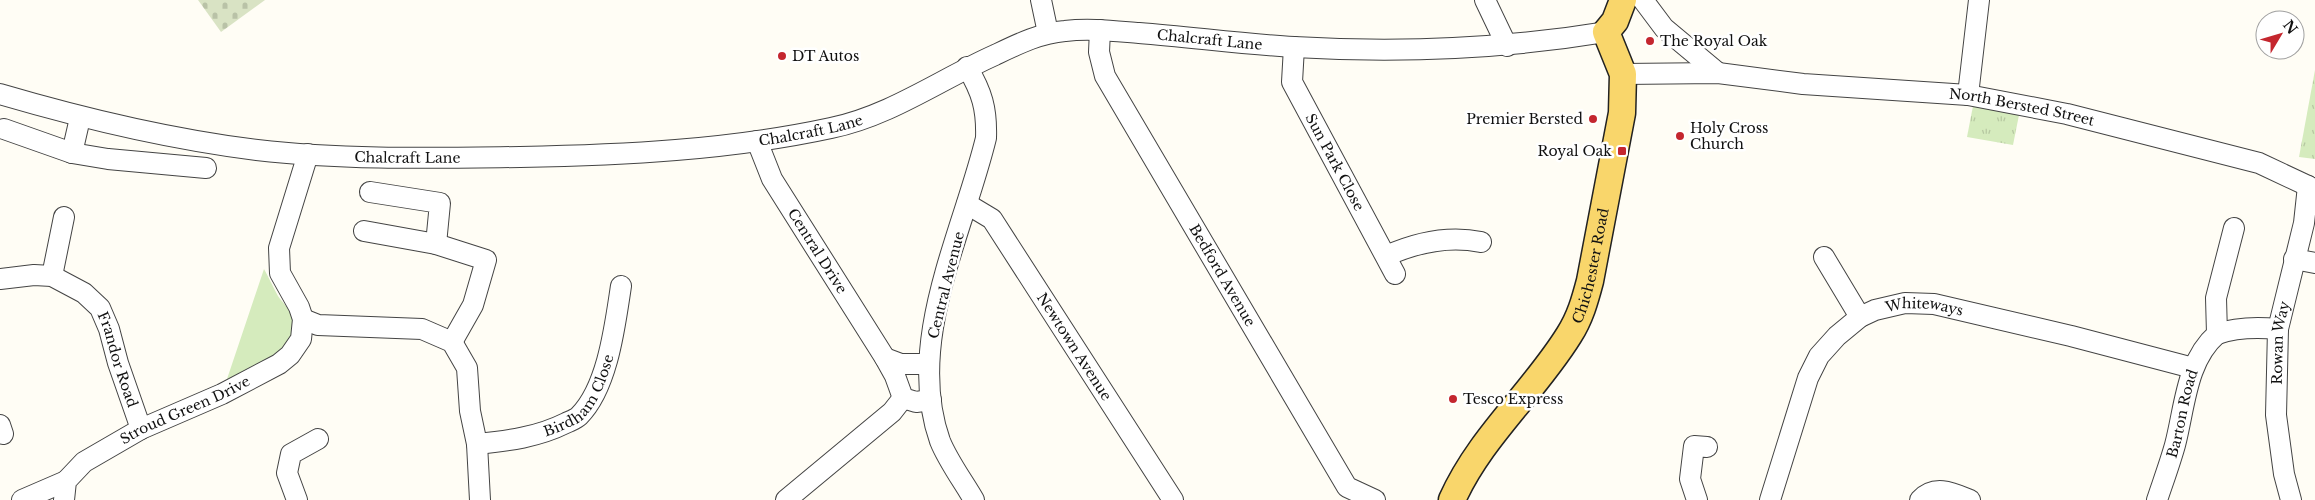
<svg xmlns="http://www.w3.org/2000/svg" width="2315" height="500" font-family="'Libre Baskerville',serif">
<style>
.grass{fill:#d5ebbd}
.cemetery{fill:url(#cemetery-stones)}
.park{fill:url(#park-tufts)}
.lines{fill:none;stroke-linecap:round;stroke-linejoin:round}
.minor-casing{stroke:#444;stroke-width:22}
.major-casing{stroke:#222;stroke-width:29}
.minor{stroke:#fff;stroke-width:20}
.major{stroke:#f9d66b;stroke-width:26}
.poi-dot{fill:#c4262e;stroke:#fff;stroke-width:2}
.labels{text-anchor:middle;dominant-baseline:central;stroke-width:5;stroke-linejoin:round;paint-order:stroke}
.street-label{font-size:14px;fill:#111;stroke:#fff}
.poi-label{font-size:14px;fill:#111;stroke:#fff;text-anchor:start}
</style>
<defs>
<pattern id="cemetery-stones" width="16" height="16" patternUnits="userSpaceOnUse" patternTransform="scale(1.25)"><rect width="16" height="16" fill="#d9e3c4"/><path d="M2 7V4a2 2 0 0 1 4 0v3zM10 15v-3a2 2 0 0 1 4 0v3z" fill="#b9c2a7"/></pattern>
<pattern id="park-tufts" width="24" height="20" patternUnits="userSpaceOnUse" patternTransform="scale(1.25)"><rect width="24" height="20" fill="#d5ebbd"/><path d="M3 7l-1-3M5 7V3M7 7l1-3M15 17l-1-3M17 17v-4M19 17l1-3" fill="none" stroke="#b6c8a1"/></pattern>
</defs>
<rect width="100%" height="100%" fill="#fffdf5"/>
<path class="grass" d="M264 269C269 278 273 287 278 296 282 302 289 308 292 315 306 350 250 369 227 379Z"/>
<polygon class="cemetery" points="198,0 265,0 221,32"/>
<g class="park">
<polygon points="2315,70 2315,159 2299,157"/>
<polygon points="1973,106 2019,115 2013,145 1967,137"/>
</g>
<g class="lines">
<defs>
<g id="minor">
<polyline points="1041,0 1048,33"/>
<polyline points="1485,0 1507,46"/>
<polyline points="1643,0 1664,28 1718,73"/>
<path id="s1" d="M1100 30 1099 52 1105 76 1347 487 1375 500"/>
<path id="s2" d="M1294 47 1292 82 1395 274"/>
<path d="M967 67C982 92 987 109 986 138 963 233 905 342 940 441 948 461 963 481 974 500"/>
<path id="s3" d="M1623 74 1718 73 1803 84 1968 95 2067 114 2259 163 2308 186"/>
<path id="s4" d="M0 94C85 119 169 139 257 150 344 160 433 158 520 157 623 155 729 150 831 128 890 116 941 79 995 55 1018 44 1040 33 1065 31 1089 28 1114 31 1139 33 1191 37 1242 44 1294 47 1398 53 1503 49 1606 32"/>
<polyline points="1968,95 1979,0"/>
<polyline points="4,129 72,153 108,159 206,168"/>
<path id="s5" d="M757 141 772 179 885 358 895 376 903 398 916 402 931 400"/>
<polyline points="72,153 80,118"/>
<polyline points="370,192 440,203 436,244"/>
<path id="s6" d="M967 204 992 219 1173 500"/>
<polyline points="364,231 436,244 486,260 473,305 452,342"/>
<path d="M1386 256C1415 243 1448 235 1481 242"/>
<polyline points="1824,257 1860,317"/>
<polyline points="2294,259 2315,263"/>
<polyline points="52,276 64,217"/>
<path id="s7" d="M0 279 34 275 52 276 84 293 100 308 109 329 118 363 141 429"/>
<polyline points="303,319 318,325 422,329 452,342 467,368 470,411 477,444 480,500"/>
<path d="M2217 334C2237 327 2257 327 2278 329"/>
<polyline points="885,358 901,364 929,364"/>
<polyline points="0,425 3,434"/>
<path id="s8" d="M477 444C508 441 538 437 566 423 570 421 576 419 579 416 608 387 615 325 621 286"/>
<polyline points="22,500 66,481"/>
<path id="s9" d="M64 500 66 481 84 462 141 429 222 394 279 364 290 355 301 339 303 319 299 307 280 273 279 248 308 154"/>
<polyline points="297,500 287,473 291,454 318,439"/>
<polyline points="786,500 892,412 903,398"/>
<polyline points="1697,500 1690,479 1694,446 1707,447"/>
<path id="s10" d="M1770 500 1808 378 1819 356 1837 336 1860 317 1875 310 1905 303 1934 304 2071 336 2193 368"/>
<path d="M1920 500C1935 484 1953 493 1970 500"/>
<path id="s11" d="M2157 500C2163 482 2170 463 2175 445 2185 407 2186 361 2217 334L2216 298 2234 228"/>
<path id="s12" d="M2291 500 2284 474 2276 415 2278 329 2304 223 2308 186"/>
</g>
<g id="major">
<path id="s13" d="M1452 500C1480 437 1533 393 1569 335 1580 318 1585 300 1590 281L1622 113 1623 74 1606 32 1615 21 1623 0"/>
</g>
</defs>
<use href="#minor" class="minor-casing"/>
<use href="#major" class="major-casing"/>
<use href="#minor" class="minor"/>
<use href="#major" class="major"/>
</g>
<g class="poi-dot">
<circle cx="1650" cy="41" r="5"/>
<circle cx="782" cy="56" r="5"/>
<circle cx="1593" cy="119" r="5"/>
<circle cx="1680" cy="136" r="5"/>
<rect x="1617" y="146" width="10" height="10" rx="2.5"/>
<circle cx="1453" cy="399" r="5"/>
</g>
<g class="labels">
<g class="street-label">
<text stroke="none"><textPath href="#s4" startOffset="1239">Chalcraft Lane</textPath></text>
<text stroke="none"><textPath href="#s3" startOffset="401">North Bersted Street</textPath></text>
<text stroke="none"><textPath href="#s4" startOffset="819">Chalcraft Lane</textPath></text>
<text stroke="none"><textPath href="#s4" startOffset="414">Chalcraft Lane</textPath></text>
<text stroke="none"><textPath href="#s2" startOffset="126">Sun Park Close</textPath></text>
<text stroke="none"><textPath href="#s5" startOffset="126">Central Drive</textPath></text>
<text stroke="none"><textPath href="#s13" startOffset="276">Chichester Road</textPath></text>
<text stroke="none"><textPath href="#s1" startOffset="278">Bedford Avenue</textPath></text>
<text transform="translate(946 285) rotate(-76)">Central Avenue</text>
<text stroke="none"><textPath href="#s10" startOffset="276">Whiteways</textPath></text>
<text stroke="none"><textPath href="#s12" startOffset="159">Rowan Way</textPath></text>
<text stroke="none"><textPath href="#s6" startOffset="181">Newtown Avenue</textPath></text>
<text stroke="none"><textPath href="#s7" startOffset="165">Frandor Road</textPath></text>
<text stroke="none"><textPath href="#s8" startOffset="122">Birdham Close</textPath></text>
<text stroke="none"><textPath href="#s9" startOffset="159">Stroud Green Drive</textPath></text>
<text stroke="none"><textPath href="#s11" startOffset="90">Barton Road</textPath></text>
</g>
<g class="poi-label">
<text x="1660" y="41">The Royal Oak</text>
<text x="792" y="56">DT Autos</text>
<text x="1583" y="119" text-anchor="end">Premier Bersted</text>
<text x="1690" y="128">Holy Cross<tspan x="1690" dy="16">Church</tspan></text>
<text x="1612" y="151" text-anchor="end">Royal Oak</text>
<text x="1463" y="399">Tesco Express</text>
</g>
</g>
<g transform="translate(2280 35) rotate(52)"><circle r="24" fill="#ffffff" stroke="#a0a0a0"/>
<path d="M0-4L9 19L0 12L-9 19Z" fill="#c4262e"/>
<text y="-8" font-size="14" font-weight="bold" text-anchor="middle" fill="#111111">N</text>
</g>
</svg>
